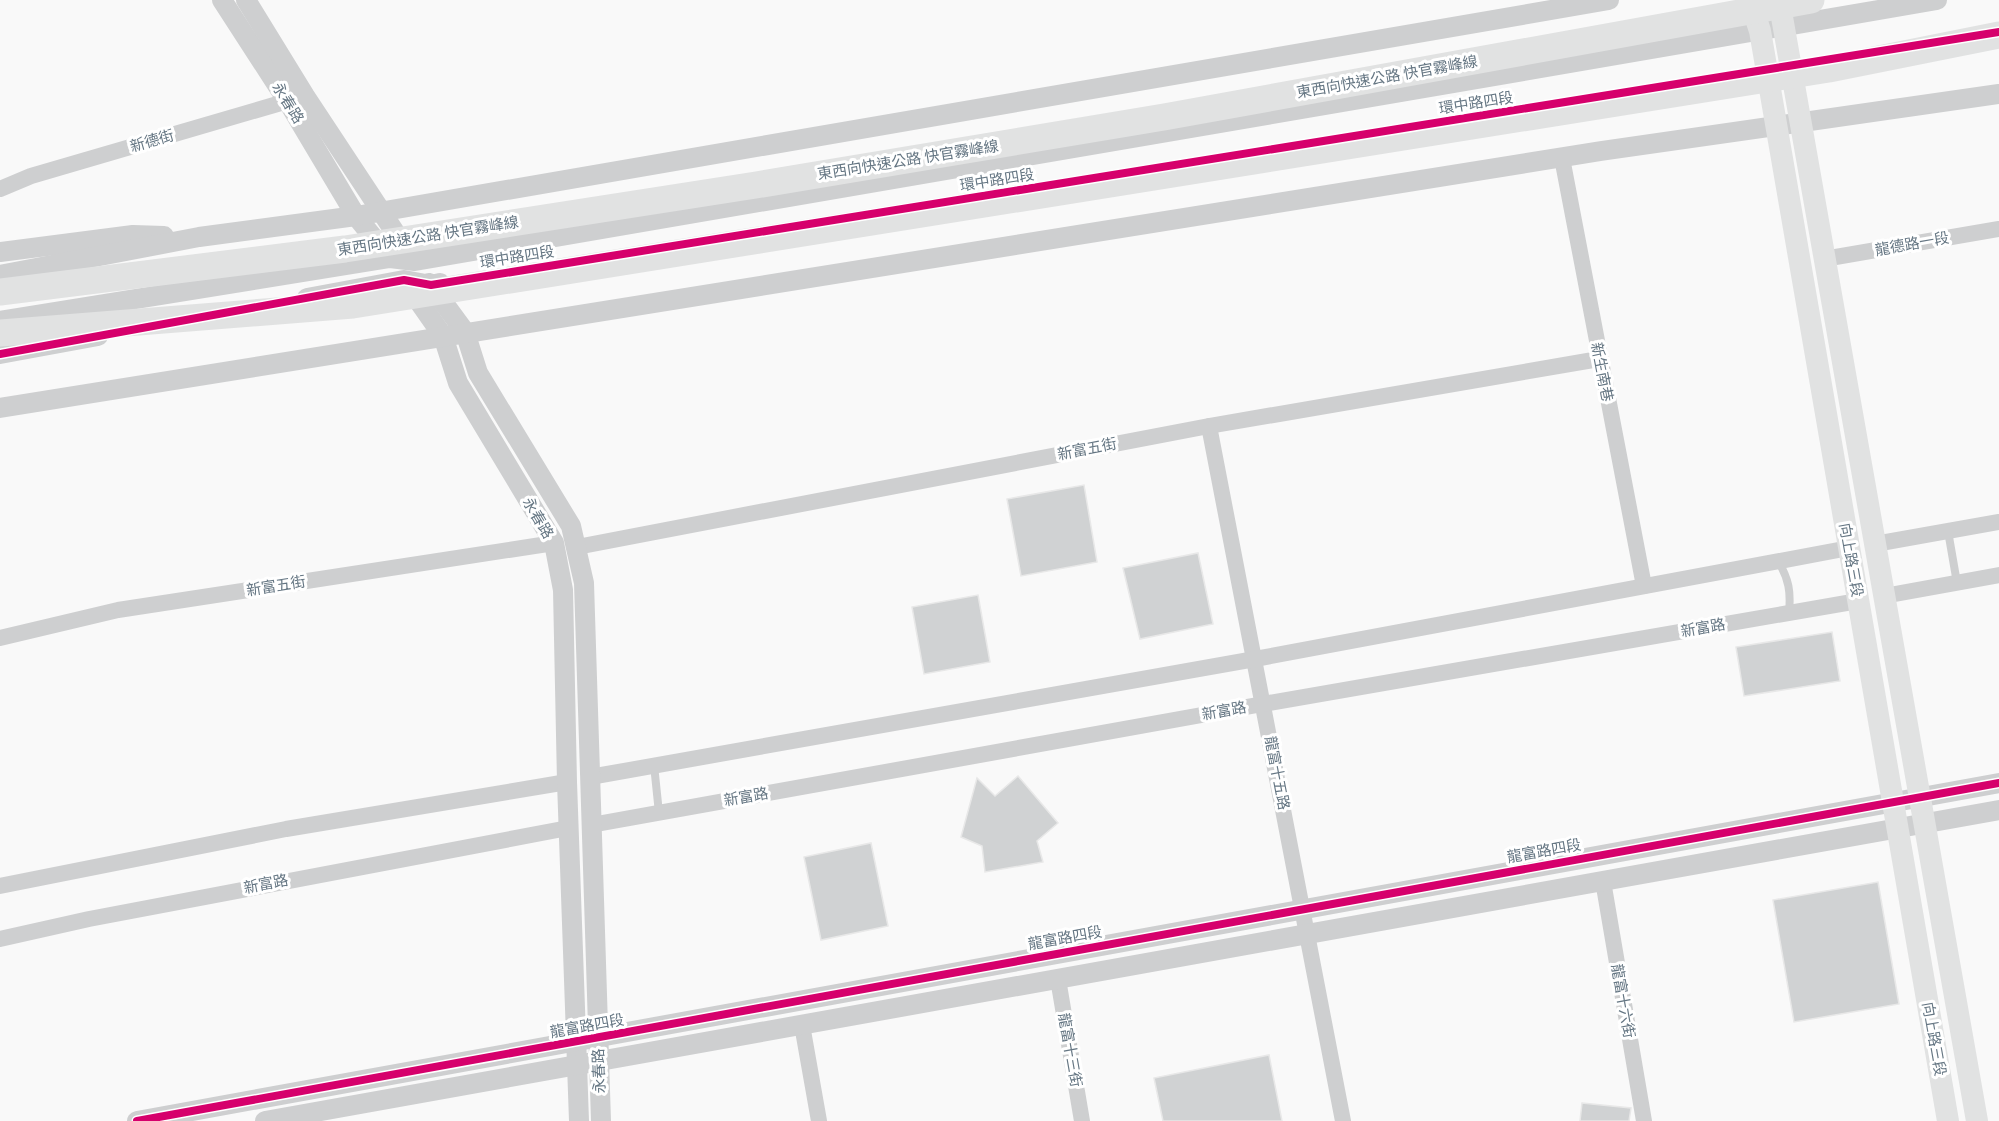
<svg xmlns="http://www.w3.org/2000/svg" width="1999" height="1121" font-family="'Fira Sans Condensed','Noto Sans TC',sans-serif">
<style>
.building{fill:#d0d2d3;stroke:#e8e8e8;stroke-width:1.5}
.lines{fill:none;stroke-linecap:round;stroke-linejoin:round}
.service{stroke:#cecfd0;stroke-width:8}
.minor{stroke:#cecfd0;stroke-width:16}
.tertiary{stroke:#cecfd0;stroke-width:20}
.secondary{stroke:#e1e2e2;stroke-width:22}
.trunk{stroke:#e1e2e2;stroke-width:27}
.cycleway-casing{stroke:#fff;stroke-width:11}
.cycleway{stroke:#d6006c;stroke-width:8}
.labels{text-anchor:middle;dominant-baseline:central;stroke-width:6;stroke-linejoin:round;paint-order:stroke}
.street-label{font-size:15px;fill:#657683;stroke:#fff}
</style>
<rect width="100%" height="100%" fill="#f9f9f9"/>
<g class="building">
<polygon points="1084,485 1097,562 1021,576 1007,499"/>
<polygon points="1198,553 1213,624 1140,639 1123,568"/>
<polygon points="978,595 990,662 924,674 912,607"/>
<polygon points="1832,632 1840,681 1744,696 1736,647"/>
<polygon points="1018,776 1058,823 1037,841 1043,862 985,872 982,846 961,837 977,778 995,796"/>
<polygon points="871,843 888,926 821,940 804,857"/>
<polygon points="1878,882 1899,1004 1794,1022 1773,900"/>
<polygon points="1269,1055 1282,1121 1163,1121 1154,1078"/>
<polygon points="1582,1103 1631,1108 1629,1121 1580,1121"/>
</g>
<g class="lines">
<g class="service">
<polyline points="1948,531 1957,583"/>
<path d="M1778 561C1789 579 1791 592 1789 613"/>
<polyline points="654,765 659,813"/>
</g>
<g class="minor">
<polyline points="1562,158 1644,586"/>
<polyline points="0,189 31,176 298,98"/>
<polyline points="1824,259 1999,229"/>
<polyline points="1209,426 1343,1121"/>
<polyline points="1875,544 1999,522"/>
<polyline points="577,547 1209,426 1599,359"/>
<polyline points="1884,596 1999,575"/>
<polyline points="0,638 118,610 554,543"/>
<polyline points="590,777 1255,659 1849,548"/>
<polyline points="591,825 1263,704 1858,601"/>
<polyline points="1603,881 1644,1121"/>
<polyline points="0,886 286,829 567,782"/>
<polyline points="0,939 89,919 568,828"/>
<polyline points="1058,979 1082,1121"/>
<polyline points="802,1025 819,1121"/>
</g>
<g class="tertiary">
<polyline points="222,0 288,102 356,216 385,252"/>
<polyline points="246,0 305,96 406,249"/>
<polyline points="0,252 133,235 164,236"/>
<polyline points="0,275 199,237 356,216 1609,0"/>
<polyline points="429,283 465,332 478,373 571,526 584,583 601,1121"/>
<polyline points="408,286 443,336 458,383 554,543 563,590 567,782 579,1121"/>
<polyline points="307,298 404,280 431,285 440,283"/>
<polyline points="0,321 390,258 415,261 1937,0"/>
<polyline points="0,354 98,336"/>
<polyline points="0,408 1601,151 1999,94"/>
<polyline points="137,1121 1999,783"/>
<polyline points="265,1121 1999,810"/>
</g>
<g class="secondary">
<polyline points="1750,0 1760,31 1948,1121"/>
<polyline points="1779,0 1977,1121"/>
</g>
<g class="trunk">
<polyline points="0,292 345,249 756,185 1164,117 1811,0"/>
<polyline points="0,333 353,305 1829,69 1999,35"/>
</g>
<defs>
<g id="cycleway">
<polyline points="0,354 404,280 431,285 1999,32"/>
<polyline points="137,1121 1999,783"/>
</g>
</defs>
<use href="#cycleway" class="cycleway-casing"/>
<use href="#cycleway" class="cycleway"/>
</g>
<g class="labels">
<g class="street-label">
<text transform="translate(1387 77) rotate(-10)">東西向快速公路 快官霧峰線</text>
<text transform="translate(288 103) rotate(58)">永春路</text>
<text transform="translate(1476 103) rotate(-9)">環中路四段</text>
<text transform="translate(152 141) rotate(-16)">新德街</text>
<text transform="translate(908 160) rotate(-9)">東西向快速公路 快官霧峰線</text>
<text transform="translate(997 180) rotate(-9)">環中路四段</text>
<text transform="translate(428 236) rotate(-9)">東西向快速公路 快官霧峰線</text>
<text transform="translate(1912 244) rotate(-10)">龍德路一段</text>
<text transform="translate(517 257) rotate(-9)">環中路四段</text>
<text transform="translate(1602 372) rotate(79)">新生南巷</text>
<text transform="translate(1087 449) rotate(-11)">新富五街</text>
<text transform="translate(538 518) rotate(59)">永春路</text>
<text transform="translate(1851 560) rotate(80)">向上路三段</text>
<text transform="translate(276 586) rotate(-9)">新富五街</text>
<text transform="translate(1703 628) rotate(-10)">新富路</text>
<text transform="translate(1224 711) rotate(-10)">新富路</text>
<text transform="translate(1277 773) rotate(79)">龍富十五路</text>
<text transform="translate(746 797) rotate(-10)">新富路</text>
<text transform="translate(1544 851) rotate(-10)">龍富路四段</text>
<text transform="translate(266 884) rotate(-11)">新富路</text>
<text transform="translate(1065 938) rotate(-10)">龍富路四段</text>
<text transform="translate(1623 1001) rotate(80)">龍富十六街</text>
<text transform="translate(587 1026) rotate(-10)">龍富路四段</text>
<text transform="translate(1934 1039) rotate(80)">向上路三段</text>
<text transform="translate(1070 1050) rotate(80)">龍富十三街</text>
<text transform="translate(599 1071) rotate(-92)">永春路</text>
</g>
</g>
</svg>
